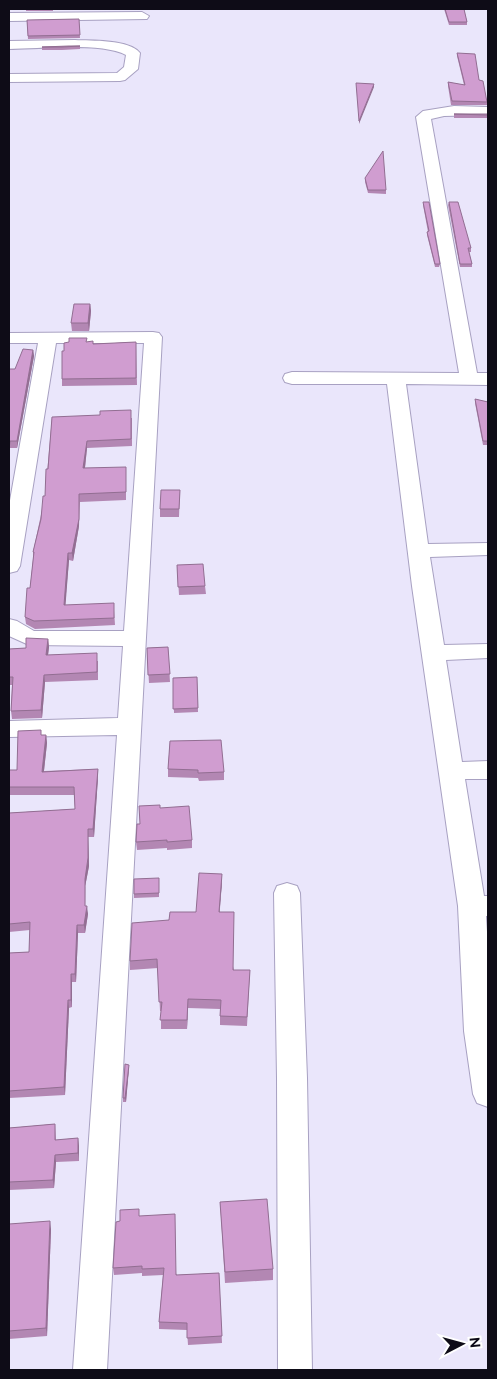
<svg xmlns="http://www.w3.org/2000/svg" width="497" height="1379" font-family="Raleway,sans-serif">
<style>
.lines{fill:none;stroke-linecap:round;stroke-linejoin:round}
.minor-casing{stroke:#a8a1c2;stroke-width:2}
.minor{fill:#fff;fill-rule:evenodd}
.wall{fill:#b387b3}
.shaded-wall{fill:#926e92}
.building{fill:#d09dd0;stroke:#926e92}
</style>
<rect width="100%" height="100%" fill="#eae6fb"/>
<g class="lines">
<defs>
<g id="minor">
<polygon points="142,12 149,16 147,19 9,21 9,13"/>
<path d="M75 40C91 41 129 39 140 53L138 69 125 80 120 81 9 82V74L117 73 124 67 126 55C102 42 37 49 9 49V41Z"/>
<polygon points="454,106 488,107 488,115 444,116 431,119 477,373 488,373 488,385 406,384 428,544 488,543 488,555 430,557 444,645 488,644 488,658 446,660 462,762 488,761 488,779 465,779 484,896 488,896 488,916 486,916 488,948 488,1107 477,1103 473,1094 464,1031 458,906 412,586 387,384 292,384 285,382 283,378 285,374 292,372 459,373 416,117 423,111"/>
<polygon points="153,332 159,333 162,337 107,1370 73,1370 117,735 9,737 9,721 118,718 123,646 29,645 9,636 9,619 17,621 34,631 124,631 144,343 56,343 20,566 17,571 9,573 9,506 38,343 9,343 9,333"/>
<polygon points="287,883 297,886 300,893 307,1078 312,1370 278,1370 277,1078 274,893 277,886"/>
</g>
</defs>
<use href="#minor" class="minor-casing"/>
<use href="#minor" class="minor"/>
</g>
<g class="wall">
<rect x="26" y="9" width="27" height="2"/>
<polygon points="444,9 464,9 467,22 467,25 449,25"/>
<polygon points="79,19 80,38 28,39 27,20"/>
<polygon points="80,46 80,49 62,50 42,50 42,47"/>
<polygon points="457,53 479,80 487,102 487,105 451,105 448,86 448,82 464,85 457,56"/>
<rect x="454" y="114" width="34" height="4"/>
<polygon points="365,178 386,190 386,194 368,193 365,182"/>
<polygon points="423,202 440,264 439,267 435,267 427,235 427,232 428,232 423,205"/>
<polygon points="449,202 471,248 471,252 469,252 472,264 472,267 460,267 448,205"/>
<polygon points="90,304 91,311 89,331 72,331 71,323"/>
<polygon points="69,342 87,342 94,344 136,342 137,385 62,386 62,379 64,351"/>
<polygon points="33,350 34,356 17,448 10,448 9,464 9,369 15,369"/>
<polygon points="475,399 488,402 488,445 483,445 475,403"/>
<polygon points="52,417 132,418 132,446 87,448 85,468 126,475 126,500 80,502 79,526 73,561 69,560 65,605 114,610 115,625 35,629 26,624 25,617 30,588 33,559 33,552 45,496"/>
<polygon points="180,490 179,517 160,517 160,509"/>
<polygon points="177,565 205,586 206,594 179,595"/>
<polygon points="48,639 49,647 48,655 98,661 98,680 45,682 42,718 12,719 11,711 12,685 9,685 9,649 26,648"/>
<polygon points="168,647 170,682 149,683 147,648"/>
<polygon points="197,677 198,712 174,713 173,678"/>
<polygon points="41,730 41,735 46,735 47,743 44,771 98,769 98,777 94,837 88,837 89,866 85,887 85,906 88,914 85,933 78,933 76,982 72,982 72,1007 69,1008 65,1095 9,1098 9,953 29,952 30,930 9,932 9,813 75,809 74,795 9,795 9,770 17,770"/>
<polygon points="170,741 224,772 224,780 199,781 198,778 168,777 168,769"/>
<polygon points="160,808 192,840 192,848 167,850 167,848 137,850 136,842 140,824"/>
<polygon points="159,878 159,897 134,898 134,894"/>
<polygon points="222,882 219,912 234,970 250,970 247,1026 220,1025 220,1009 188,1008 187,1029 161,1029 161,1011 160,1011 158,968 130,970 130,961 169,920 196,912"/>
<polygon points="129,1065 126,1102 123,1102 123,1098"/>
<polygon points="55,1124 56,1140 78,1138 79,1161 56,1162 54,1188 9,1190 9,1128"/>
<polygon points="220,1202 273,1269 273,1280 225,1283"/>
<polygon points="139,1216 177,1275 219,1273 222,1343 188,1345 187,1330 159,1329 159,1322 163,1275 142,1276 142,1273 114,1275 113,1268 120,1221"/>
<polygon points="9,1224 51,1229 47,1336 9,1339"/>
</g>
<g class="shaded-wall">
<polygon points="374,84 374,87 359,124 359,121"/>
<polygon points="90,304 91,311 89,331 88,323"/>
<polygon points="33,350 34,356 17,448 17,441"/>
<polygon points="10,441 10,448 9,464 9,449"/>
<polygon points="87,441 87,448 84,476 83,468"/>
<polygon points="79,494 79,526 73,561 72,553"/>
<polygon points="68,553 69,560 65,612 64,605"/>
<polygon points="48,639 49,647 47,663 46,655"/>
<polygon points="44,675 45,682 42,718 41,710"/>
<polygon points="46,735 47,743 43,779 42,772"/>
<polygon points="98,769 98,777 94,837 93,829"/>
<polygon points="88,829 89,866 85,887 86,913 85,879"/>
<polygon points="222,874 222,882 219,921 219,912"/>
<polygon points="87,906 88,914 85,933 84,925"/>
<polygon points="77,925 78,933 76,982 75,974"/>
<polygon points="71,974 72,982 72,1007 71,1000"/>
<polygon points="188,999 188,1008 187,1029 187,1020"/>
<polygon points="68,1000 69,1008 65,1095 64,1087"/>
<polygon points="129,1065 129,1069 126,1102 125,1098"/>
<polygon points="78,1138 79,1146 79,1161 78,1153"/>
<polygon points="55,1155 56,1162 54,1188 53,1180"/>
<polygon points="50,1221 51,1229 47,1336 46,1328"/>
</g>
<g class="building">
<polygon points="445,9 464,9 467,22 449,22"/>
<polygon points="79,19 80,35 28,36 27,20"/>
<polygon points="69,46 80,46 62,47 42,47"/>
<polygon points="457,53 475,54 479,80 483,81 487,102 452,101 448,82 465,85"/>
<polygon points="356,83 374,84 359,121"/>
<polygon points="454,114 488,114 488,115"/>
<polygon points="383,151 386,190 368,190 365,178"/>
<polygon points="423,202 429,202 440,264 435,264 427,232 429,231"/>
<polygon points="449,202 458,202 471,248 468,248 472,264 460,264"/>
<polygon points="74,304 90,304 88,323 71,323"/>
<polygon points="69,338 87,338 86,342 93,341 93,344 136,342 136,378 62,379 62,351 64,351 64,343 69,342"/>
<polygon points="23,349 33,350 17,441 10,441 9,449 9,369 15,369"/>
<polygon points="475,399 488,402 488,441 483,441"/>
<polygon points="131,410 131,439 87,441 83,468 126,467 126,492 79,494 79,519 72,553 68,553 64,605 114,603 114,618 34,621 25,617 27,588 30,588 34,552 33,552 41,519 43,496 45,496 46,469 48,469 52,417 100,415 100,411"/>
<polygon points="161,490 180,490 179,509 160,509"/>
<polygon points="203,564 205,586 178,587 177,565"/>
<polygon points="26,638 48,639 46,655 97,653 97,672 44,675 41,710 11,711 13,677 9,677 9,649 26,648"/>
<polygon points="168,647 170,674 148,675 147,648"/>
<polygon points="197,677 198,708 173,709 173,678"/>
<polygon points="41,730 41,735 46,735 42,772 98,769 93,829 88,829 88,858 85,879 85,906 87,906 84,925 77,925 75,974 71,974 71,1000 68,1000 64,1087 9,1091 9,953 29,952 30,922 9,924 9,813 75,809 74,787 9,787 9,770 17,770 18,731"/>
<polygon points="221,740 224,772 198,773 198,770 168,769 170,741"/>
<polygon points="160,805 160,808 189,806 192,840 167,842 167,840 136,842 137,824 140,824 139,806"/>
<polygon points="199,873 222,874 219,912 234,912 233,970 250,970 247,1017 220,1016 221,1000 188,999 187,1020 160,1020 162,1002 159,1002 157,959 130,961 132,923 169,920 170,912 196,912"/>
<polygon points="159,878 159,893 134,894 134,879"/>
<polygon points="125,1064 129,1065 125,1098 123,1098"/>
<polygon points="55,1124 55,1140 78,1138 78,1153 55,1155 53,1180 9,1182 9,1128"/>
<polygon points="267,1199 273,1269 225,1272 220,1202"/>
<polygon points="139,1209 139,1216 175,1214 176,1275 219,1273 222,1336 187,1338 187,1323 159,1322 164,1268 142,1269 142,1266 113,1268 116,1222 120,1221 120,1210"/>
<polygon points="50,1221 46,1328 9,1331 9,1224"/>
</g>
<rect width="497" height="1379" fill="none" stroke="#0e0c17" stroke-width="20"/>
<g transform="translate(462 1344) rotate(84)" stroke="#ffffff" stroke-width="4" paint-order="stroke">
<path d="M0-4L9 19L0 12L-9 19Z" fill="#0e0c17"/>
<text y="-8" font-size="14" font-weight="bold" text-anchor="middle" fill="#0e0c17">N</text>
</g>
</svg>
